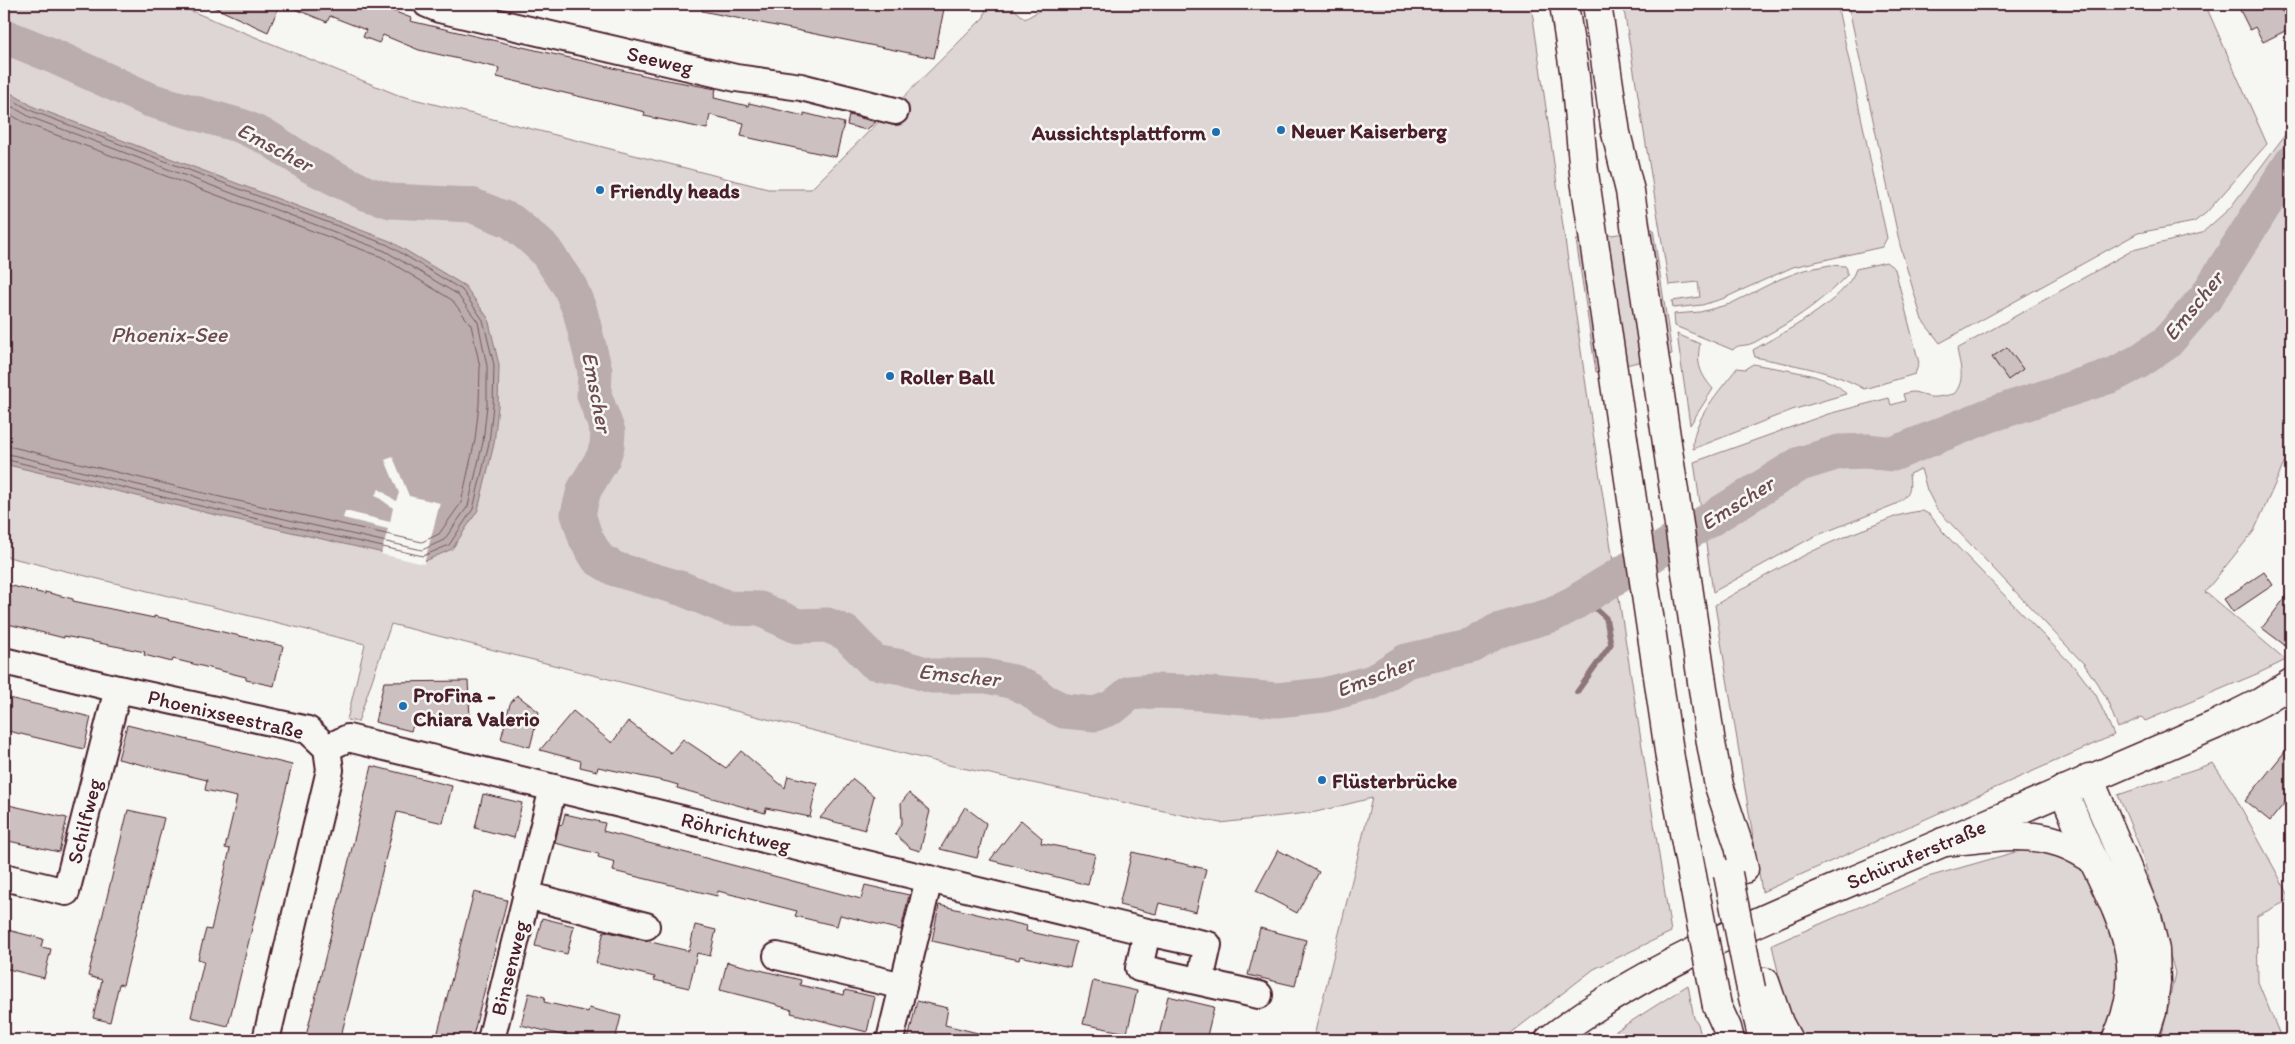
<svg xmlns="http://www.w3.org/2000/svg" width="2295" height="1044" font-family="Itim,sans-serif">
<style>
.green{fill:#ddd6d5;stroke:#947a80}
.water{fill:#bbadae;stroke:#8e747a}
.pier{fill:#f6f6f2}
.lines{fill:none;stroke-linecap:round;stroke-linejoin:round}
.shore{stroke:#77585f;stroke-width:1}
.stream{stroke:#8e747a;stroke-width:5.5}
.river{stroke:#bbadae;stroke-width:35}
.building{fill:#ccc1c0;stroke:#4a1f2b}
.minor-casing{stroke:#4a1f2b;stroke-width:30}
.major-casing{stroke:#4a1f2b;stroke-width:31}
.highway-casing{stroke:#4a1f2b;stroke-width:31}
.minor{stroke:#f6f6f2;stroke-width:26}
.major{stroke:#f6f6f2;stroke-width:28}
.highway{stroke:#f6f6f2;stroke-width:28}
.highway-bridge-casing{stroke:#4a1f2b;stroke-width:31;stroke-linecap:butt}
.highway-bridge{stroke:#f6f6f2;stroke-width:28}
.poi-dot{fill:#1f6fb2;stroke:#f6f6f2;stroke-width:2}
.labels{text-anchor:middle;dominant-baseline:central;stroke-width:5;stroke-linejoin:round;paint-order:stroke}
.street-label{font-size:21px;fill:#4a1f2b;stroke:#f6f6f2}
.poi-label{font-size:21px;font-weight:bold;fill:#4a1f2b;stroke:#f6f6f2;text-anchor:start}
.water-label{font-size:22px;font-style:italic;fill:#6c4a52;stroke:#f6f6f2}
</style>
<rect width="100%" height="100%" fill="#f6f6f2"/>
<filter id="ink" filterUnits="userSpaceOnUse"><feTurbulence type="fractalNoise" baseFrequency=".02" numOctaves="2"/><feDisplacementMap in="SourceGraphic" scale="10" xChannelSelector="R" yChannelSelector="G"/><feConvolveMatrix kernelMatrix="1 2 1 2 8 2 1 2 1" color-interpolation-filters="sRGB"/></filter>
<g filter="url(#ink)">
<g class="green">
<polygon points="4,4 174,4 398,95 768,189 811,189 984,17 987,4 1009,4 1025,19 1051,4 1531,4 1591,420 1671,932 1594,969 1502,1040 1313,1040 1372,798 1316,812 1220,823 953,766 391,624 358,722 347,720 365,644 4,556"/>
<polygon points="1623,4 1837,4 1887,238 1882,247 1793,267 1722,299 1702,305 1673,308 1672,301 1700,297 1698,282 1669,285"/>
<polygon points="1848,4 2205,4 2267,144 2206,213 2194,222 2138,233 1940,343 1922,320 1900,245"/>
<path d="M2291 127V448L2254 531 2205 592 2286 660 2259 673 2145 721 2142 717 2118 728 2106 697 2084 664 1936 508 1927 490 1921 469 1909 474C1911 491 1910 494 1896 504L1813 537 1713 592 1694 462 1828 414 1889 398 1891 405 1905 401 1903 394C1918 389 1918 395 1930 397 1937 398 1947 395 1954 394 1966 380 1960 366 1957 349L2133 250 2202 233 2230 208Z"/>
<polygon points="1653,229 1672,354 1596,372 1576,240"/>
<path d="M1886 262 1895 269 1919 363 1915 374 1864 389C1832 370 1791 365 1755 357L1753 350C1782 333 1845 302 1856 269Z"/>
<path d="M1830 265 1845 266 1847 269V275C1826 297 1801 316 1774 331 1766 335 1755 344 1746 345 1740 346 1737 345 1733 350L1675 326 1674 314 1700 312 1730 304 1780 279 1804 270Z"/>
<path d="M1677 334 1700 344C1696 363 1700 374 1713 389L1690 425Z"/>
<path d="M1753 364C1776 369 1833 374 1846 394L1792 410 1693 449C1691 421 1721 389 1737 368L1745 369Z"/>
<path d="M1923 511 1930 515 1944 533 2077 670 2096 695 2114 735 1762 892 1715 605C1766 575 1816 546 1872 526 1889 519 1904 512 1923 511Z"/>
<polygon points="2213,763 2233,793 2291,899 2257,916 2258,982 2282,1040 2161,1040 2175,973 2141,850 2118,795"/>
<polygon points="2026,849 2064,852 2093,878 2122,965 2107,1040 1798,1040 1790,1025 1772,945 1928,877"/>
<polygon points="1688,985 1694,1018 1698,1024 1702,1040 1602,1040"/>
</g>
<polygon class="water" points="4,89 34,107 390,241 465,286 488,318 499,365 498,406 494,444 478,510 452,549 423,562 212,514 4,464"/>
<polygon class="pier" points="393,457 409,496 440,503 424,564 381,554 388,529 343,518 345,511 390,522 393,508 375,495 379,489 396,501 399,493 385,460"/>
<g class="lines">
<g class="shore">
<polyline points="4,95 32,111 388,245 462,290 483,320 494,365 493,405 489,443 473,509 449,545 423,556 213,509 4,459"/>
<polyline points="4,102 30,117 385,251 457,294 478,322 487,366 487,405 483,442 468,506 444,540 422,550 214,503 4,453"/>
<polyline points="4,111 27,124 382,257 452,300 471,325 480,367 479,404 475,440 461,503 439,534 422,542 216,496 4,445"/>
</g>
<polyline class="stream" points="1577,692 1611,644 1606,618 1584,598"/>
<polyline class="river" points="4,36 51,55 150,100 241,126 268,138 311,166 365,193 391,201 471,205 511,221 533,239 545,250 570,287 580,311 595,371 594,395 608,432 607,446 603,458 584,490 578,514 586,539 598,559 615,569 683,589 728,608 760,609 797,626 827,625 846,633 874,662 902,667 932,676 986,676 1014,682 1031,690 1044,701 1064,711 1095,714 1113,707 1130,693 1153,691 1188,692 1277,700 1324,695 1373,682 1406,661 1472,646 1497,631 1552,615 1571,605 1800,464 1839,452 1867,451 1893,454 1990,415 2113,375 2138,362 2166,343 2206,297 2291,163"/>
</g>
<g class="building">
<polygon points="207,4 280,4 268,32"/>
<polygon points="283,4 375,4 411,18 410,21 652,77 716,89 714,98 748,106 749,103 804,116 804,113 844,123 836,157 741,136 744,123 710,115 707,129 644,116 645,112 497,77 499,68 419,50 383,35 379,43 363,37 366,30 330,16 327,22"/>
<polygon points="702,4 945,4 934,58 702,11"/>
<polygon points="2237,4 2277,4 2282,12 2291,7 2291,28 2263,42 2255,27 2250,30"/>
<polygon points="849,115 876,122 866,130 847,125"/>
<polygon points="2007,347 2023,369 2008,380 1992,357"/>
<polygon points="2264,572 2273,585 2233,612 2224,599"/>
<polygon points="4,584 45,594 45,592 73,599 73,601 154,618 154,616 283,646 274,686 246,680 246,677 173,659 172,662 144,655 145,652 64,636 64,638 4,623"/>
<polygon points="2291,590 2291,650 2262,628"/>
<polygon points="468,681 470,717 415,720 411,731 375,722 384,682"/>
<polygon points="517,695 539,712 530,747 501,739 510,704"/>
<polygon points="4,697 91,717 84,749 4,730"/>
<polygon points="573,711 612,743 628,721 671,753 683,739 726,768 741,751 785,788 788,776 817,783 810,817 766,808 765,813 677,788 678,785 668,782 598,767 597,771 580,767 581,761 540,750"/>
<polygon points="127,725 292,765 228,1026 191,1017 204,961 198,959 206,929 211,930 230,849 225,848 237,797 205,790 207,780 118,759"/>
<polygon points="2291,744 2291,795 2270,821 2245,801"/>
<polygon points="372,766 452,786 443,823 397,812 340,1040 305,1040"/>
<polygon points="853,779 874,796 865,830 820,818"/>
<polygon points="909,793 930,811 920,851 910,848 895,834 902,822 901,803"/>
<polygon points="483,794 522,803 514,838 475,828"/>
<polygon points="4,804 67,818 59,852 4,840"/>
<polygon points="965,807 986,823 977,858 940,849"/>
<polygon points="128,810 164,818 123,985 119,984 110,1022 93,1018 102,980 88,976"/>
<polygon points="565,814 605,823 603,831 861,899 865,885 909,895 901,930 840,915 837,926 795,916 797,911 718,891 717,896 613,871 615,862 598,857 599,854 555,843 559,824 562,825"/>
<polygon points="1021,820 1042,838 1041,843 1095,854 1088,885 990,860"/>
<polygon points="1278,850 1319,872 1297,913 1256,891"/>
<polygon points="1132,852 1206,869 1196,912 1159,903 1156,914 1119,905"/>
<polygon points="474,892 507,900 472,1040 436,1040"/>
<polygon points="939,905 1027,926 1026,931 1076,942 1070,967 1020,956 1019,960 932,941"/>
<polygon points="542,918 574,926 567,954 535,946"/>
<polygon points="695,925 716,930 710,956 697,953 689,988 654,980 655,977 596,963 604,931 689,951"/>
<polygon points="1260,928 1306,940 1295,986 1248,975"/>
<polygon points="4,929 43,939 41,947 51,949 44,978 4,968"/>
<polygon points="727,962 801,980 800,985 844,995 845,990 875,997 867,1032 791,1013 792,1010 776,1005 776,1004 720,990"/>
<polygon points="1093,981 1137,991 1127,1033 1083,1024"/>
<polygon points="529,993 545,997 544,1002 588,1012 589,1008 621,1016 615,1040 582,1040 521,1025"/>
<polygon points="1168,996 1214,1007 1206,1040 1158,1040"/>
<polygon points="917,1001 948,1008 945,1025 982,1034 981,1040 908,1040"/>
</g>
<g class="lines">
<defs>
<g id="minor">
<polyline points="427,4 439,9 736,78 801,87 895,111"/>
<polyline points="4,661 118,689 308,730 327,748 330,770 266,1040"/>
<polyline points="327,748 348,738 1147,932"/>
<polyline points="4,877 66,892 118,689"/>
<polyline points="526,895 646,926"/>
<polyline points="777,956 903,986"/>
<polyline points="1200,981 1208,945 1147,932 1139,968 1259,995"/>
<polyline points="491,1040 553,788"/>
<polyline points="890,1040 929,879"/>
</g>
<path id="major" d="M1549 1040C1648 964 1768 917 1883 868 1994 821 2105 773 2215 725L2261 702 2291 683"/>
<g id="highway">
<polyline points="1564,4 1575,77 1584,173 1670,758 1694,886"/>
<polyline points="1597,4 1616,133 1630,191 1711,743 1719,786 1739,846 1744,869"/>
<polyline points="2089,778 2147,916 2155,950 2156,982 2152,1012 2143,1040"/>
<path d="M2063 790C2073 813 2082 837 2093 860 2124 924 2149 969 2116 1040"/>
<path d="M1943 842C1981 839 2022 830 2058 842 2070 845 2082 853 2093 859"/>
<polyline points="1765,982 1779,1023 1788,1040"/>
<polyline points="1752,993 1763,1040"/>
<polyline points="1717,1006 1727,1028 1730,1040"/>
</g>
</defs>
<use href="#minor" class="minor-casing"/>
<use href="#major" class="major-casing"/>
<use href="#highway" class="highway-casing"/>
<use href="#minor" class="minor"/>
<use href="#major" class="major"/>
<use href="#highway" class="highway"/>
<defs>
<g id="highway-bridge">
<polyline points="1728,874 1751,989"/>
<polyline points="1694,886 1717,1006"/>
</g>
</defs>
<use href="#highway-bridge" class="highway-bridge-casing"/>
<use href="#highway-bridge" class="highway-bridge"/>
</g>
</g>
<g class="poi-dot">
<circle cx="1281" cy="130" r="5"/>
<circle cx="1216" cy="132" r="5"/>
<circle cx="600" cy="190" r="5"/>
<circle cx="890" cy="376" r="5"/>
<circle cx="403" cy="706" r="5"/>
<circle cx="1322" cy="780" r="5"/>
</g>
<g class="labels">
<g class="street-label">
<text transform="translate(660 60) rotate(13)">Seeweg</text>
<text transform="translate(226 714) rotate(13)">Phoenixseestraße</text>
<text transform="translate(84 821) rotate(-76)">Schilfweg</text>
<text transform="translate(736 832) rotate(14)">Röhrichtweg</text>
<text transform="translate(1916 854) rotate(-23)">Schüruferstraße</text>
<text transform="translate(509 968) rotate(-76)">Binsenweg</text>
</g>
<g class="poi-label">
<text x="1291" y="130">Neuer Kaiserberg</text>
<text x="1206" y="132" text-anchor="end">Aussichtsplattform</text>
<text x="610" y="190">Friendly heads</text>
<text x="900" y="376">Roller Ball</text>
<text x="413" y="694">ProFina -<tspan x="413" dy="24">Chiara Valerio</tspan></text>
<text x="1332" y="780">Flüsterbrücke</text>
</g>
<g class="water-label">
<text transform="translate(275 147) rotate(28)">Emscher</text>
<text transform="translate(2193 306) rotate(-51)">Emscher</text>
<text x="169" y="334">Phoenix-See</text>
<text transform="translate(597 392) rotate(79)">Emscher</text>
<text transform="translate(1737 503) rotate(-32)">Emscher</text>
<text transform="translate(959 675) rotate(6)">Emscher</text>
<text transform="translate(1375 676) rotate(-21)">Emscher</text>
</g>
</g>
<rect width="2295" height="1044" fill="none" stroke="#f6f6f2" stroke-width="20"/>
<rect x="10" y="10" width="2275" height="1024" fill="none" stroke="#4a1f2b" stroke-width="2" filter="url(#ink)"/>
</svg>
